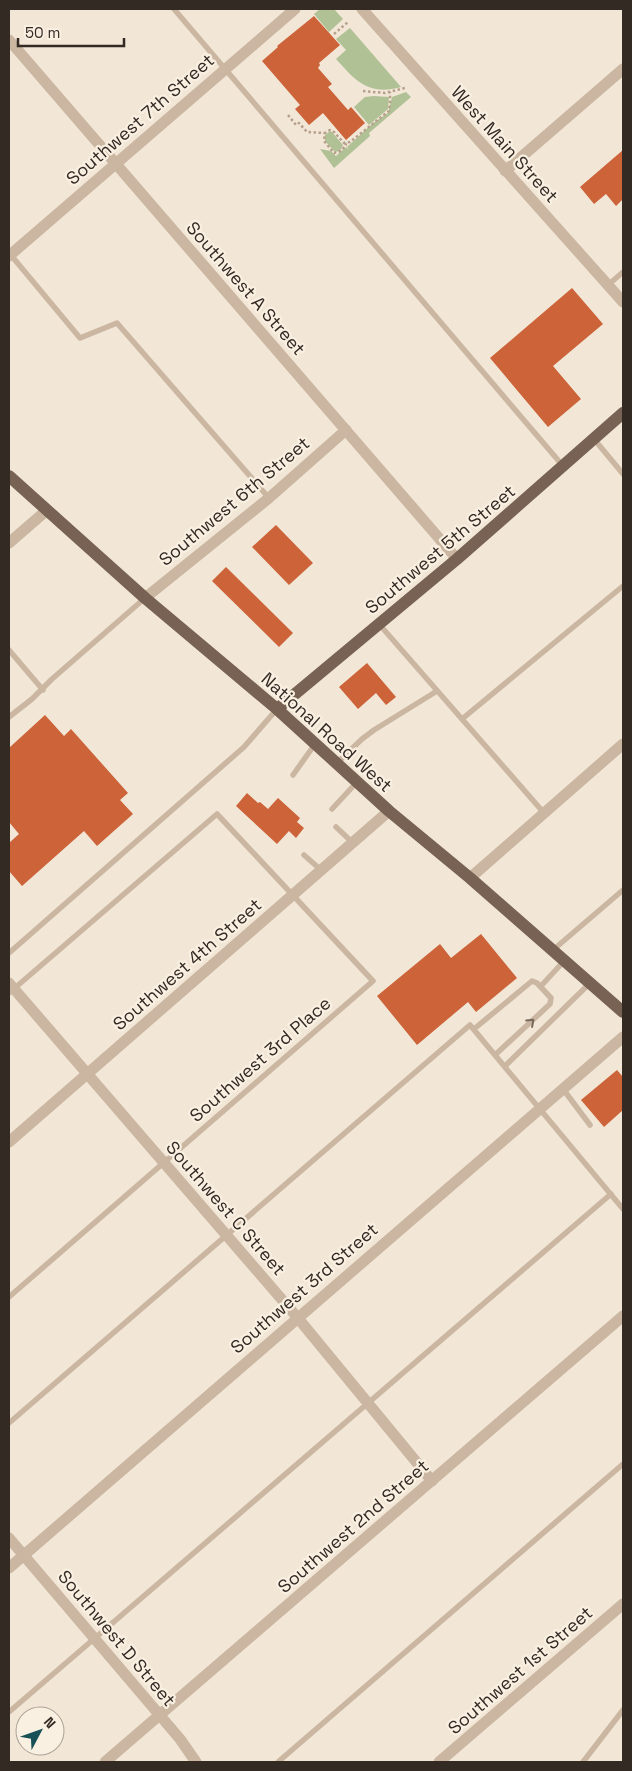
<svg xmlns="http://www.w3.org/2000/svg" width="632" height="1771" font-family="'Space Grotesk',sans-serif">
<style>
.green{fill:#b0c195}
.building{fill:#cc6339}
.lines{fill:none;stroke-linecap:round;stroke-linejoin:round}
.path{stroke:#b6a08c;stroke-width:2.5;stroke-dasharray:2.5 2.5;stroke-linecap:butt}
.lane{stroke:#cab6a1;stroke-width:5.5}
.street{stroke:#cab6a1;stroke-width:11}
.primary{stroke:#776254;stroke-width:12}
.oneway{stroke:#78695c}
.labels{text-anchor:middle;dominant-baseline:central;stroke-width:4.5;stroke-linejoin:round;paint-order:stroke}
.street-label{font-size:18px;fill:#342a24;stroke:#faf0e2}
</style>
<rect width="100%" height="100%" fill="#f2e6d6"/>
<g class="green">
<polygon points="320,9 334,9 343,19 329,32 314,14"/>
<path d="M350 28 401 87C368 96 356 81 336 59L346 50 336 39Z"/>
<polygon points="406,92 411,97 369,133 370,136 334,168 320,149 331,151 336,156 346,147 349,150 347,147 373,123 388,113 392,97"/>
<polygon points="374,96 389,97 388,109 369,125 354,107 365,97"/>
<polygon points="330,131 332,132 343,145 340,151 335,152 325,141 325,135"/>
</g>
<g class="building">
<polygon points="314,16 340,45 319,63 320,65 318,68 332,84 328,87 348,110 351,107 365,123 346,140 323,113 309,125 295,109 300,105 262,61 278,47 277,46"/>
<polygon points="623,150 623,199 616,206 606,194 594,204 580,187"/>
<polygon points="572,288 603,324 553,366 581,399 548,427 490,358"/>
<polygon points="276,525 313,563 289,585 252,547"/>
<polygon points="226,567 293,633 279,647 212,581"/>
<polygon points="367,663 396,697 386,705 376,693 358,709 339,687"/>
<polygon points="45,715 64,736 71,729 128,793 120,800 133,814 97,846 84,831 22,886 9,871 9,843 19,834 9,822 9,748"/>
<polygon points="247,793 258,803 260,802 268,809 278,798 300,818 297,822 304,828 296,838 289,831 277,844 236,806"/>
<polygon points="481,934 517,978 476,1012 468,1002 417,1045 377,996 440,944 451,958"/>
<polygon points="617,1070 623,1077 623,1110 604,1127 581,1100"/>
</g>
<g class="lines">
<g class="path">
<polyline points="334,34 348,22"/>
<polyline points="363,91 385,93 405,88"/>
<polyline points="288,115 296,125 299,123 307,132 325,133"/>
<polyline points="345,143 346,145 341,151 334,153 324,141 325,133 330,130 334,132 344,143 350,142 389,111 390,103 390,92"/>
</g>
<g class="lane">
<polyline points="174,9 563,466"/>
<polyline points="10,254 80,338 117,323 269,498"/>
<polyline points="608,285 623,272"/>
<polyline points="594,439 623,474"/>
<polyline points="379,624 544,813"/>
<polyline points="9,650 43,690"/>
<polyline points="9,717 32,699 52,679 145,598"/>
<polyline points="462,719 623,586"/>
<polyline points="337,763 362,739 374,730 437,691"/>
<polyline points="293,775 315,744"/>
<polyline points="332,809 357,782"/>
<polyline points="336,827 352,842"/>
<polyline points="304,855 321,870"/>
<polyline points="553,950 623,890"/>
<polyline points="9,953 244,747 277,709"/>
<polyline points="541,986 564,961"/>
<polyline points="9,993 217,814 373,981 9,1297"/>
<polyline points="474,1029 532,981 537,983 551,998 550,1004 495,1055"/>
<polyline points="505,1066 590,983"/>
<polyline points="563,1089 590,1125"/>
<polyline points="9,1423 470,1025 623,1209"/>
<polyline points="9,1712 611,1194"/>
<polyline points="278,1762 623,1464"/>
<polyline points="583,1762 623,1710"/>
</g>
<g class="street">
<polyline points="362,9 623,302"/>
<polyline points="9,40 457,559"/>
<polyline points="505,171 623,69"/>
<polyline points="9,256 295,9"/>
<polyline points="9,543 47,510"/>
<polyline points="145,598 269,498 346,430"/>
<polyline points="470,878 623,744"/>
<polyline points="9,983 297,1317 432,1481"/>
<polyline points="9,1142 389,811"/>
<polyline points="9,1538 180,1739 196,1762"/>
<polyline points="9,1568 623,1037"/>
<polyline points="105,1762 623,1316"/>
<polyline points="439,1762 623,1604"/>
</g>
<g class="primary">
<polyline points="9,476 145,598 277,709 389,811 470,878 623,1012"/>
<polyline points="277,709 457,559 623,413"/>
</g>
</g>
<defs><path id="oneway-chevron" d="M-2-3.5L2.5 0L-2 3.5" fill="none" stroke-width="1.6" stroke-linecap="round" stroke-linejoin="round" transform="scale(1.25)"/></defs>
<use class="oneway" href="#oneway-chevron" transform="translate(531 1022) rotate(-43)"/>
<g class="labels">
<g class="street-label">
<text transform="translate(140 119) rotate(-41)">Southwest 7th Street</text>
<text transform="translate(505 144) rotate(48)">West Main Street</text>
<text transform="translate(246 288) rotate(49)">Southwest A Street</text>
<text transform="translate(234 501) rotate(-40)">Southwest 6th Street</text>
<text transform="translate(440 549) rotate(-40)">Southwest 5th Street</text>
<text transform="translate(327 732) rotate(42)">National Road West</text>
<text transform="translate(187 964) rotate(-41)">Southwest 4th Street</text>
<text transform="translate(260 1059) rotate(-41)">Southwest 3rd Place</text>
<text transform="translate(226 1208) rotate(49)">Southwest C Street</text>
<text transform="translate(304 1288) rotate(-41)">Southwest 3rd Street</text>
<text transform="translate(353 1526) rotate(-41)">Southwest 2nd Street</text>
<text transform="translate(117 1638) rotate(50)">Southwest D Street</text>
<text transform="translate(520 1670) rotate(-41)">Southwest 1st Street</text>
</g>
</g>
<rect width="632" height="1771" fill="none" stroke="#342a24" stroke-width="20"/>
<g transform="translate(40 1731) rotate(49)"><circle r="24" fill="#faf0e2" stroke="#aba196"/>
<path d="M0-4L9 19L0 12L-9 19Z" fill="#185057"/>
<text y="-8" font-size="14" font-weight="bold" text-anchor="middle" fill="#342a24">N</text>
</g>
<path d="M18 38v8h106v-8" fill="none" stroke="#342a24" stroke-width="2.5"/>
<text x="25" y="38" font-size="15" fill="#342a24" stroke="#faf0e2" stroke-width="4" paint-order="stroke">50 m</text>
</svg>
